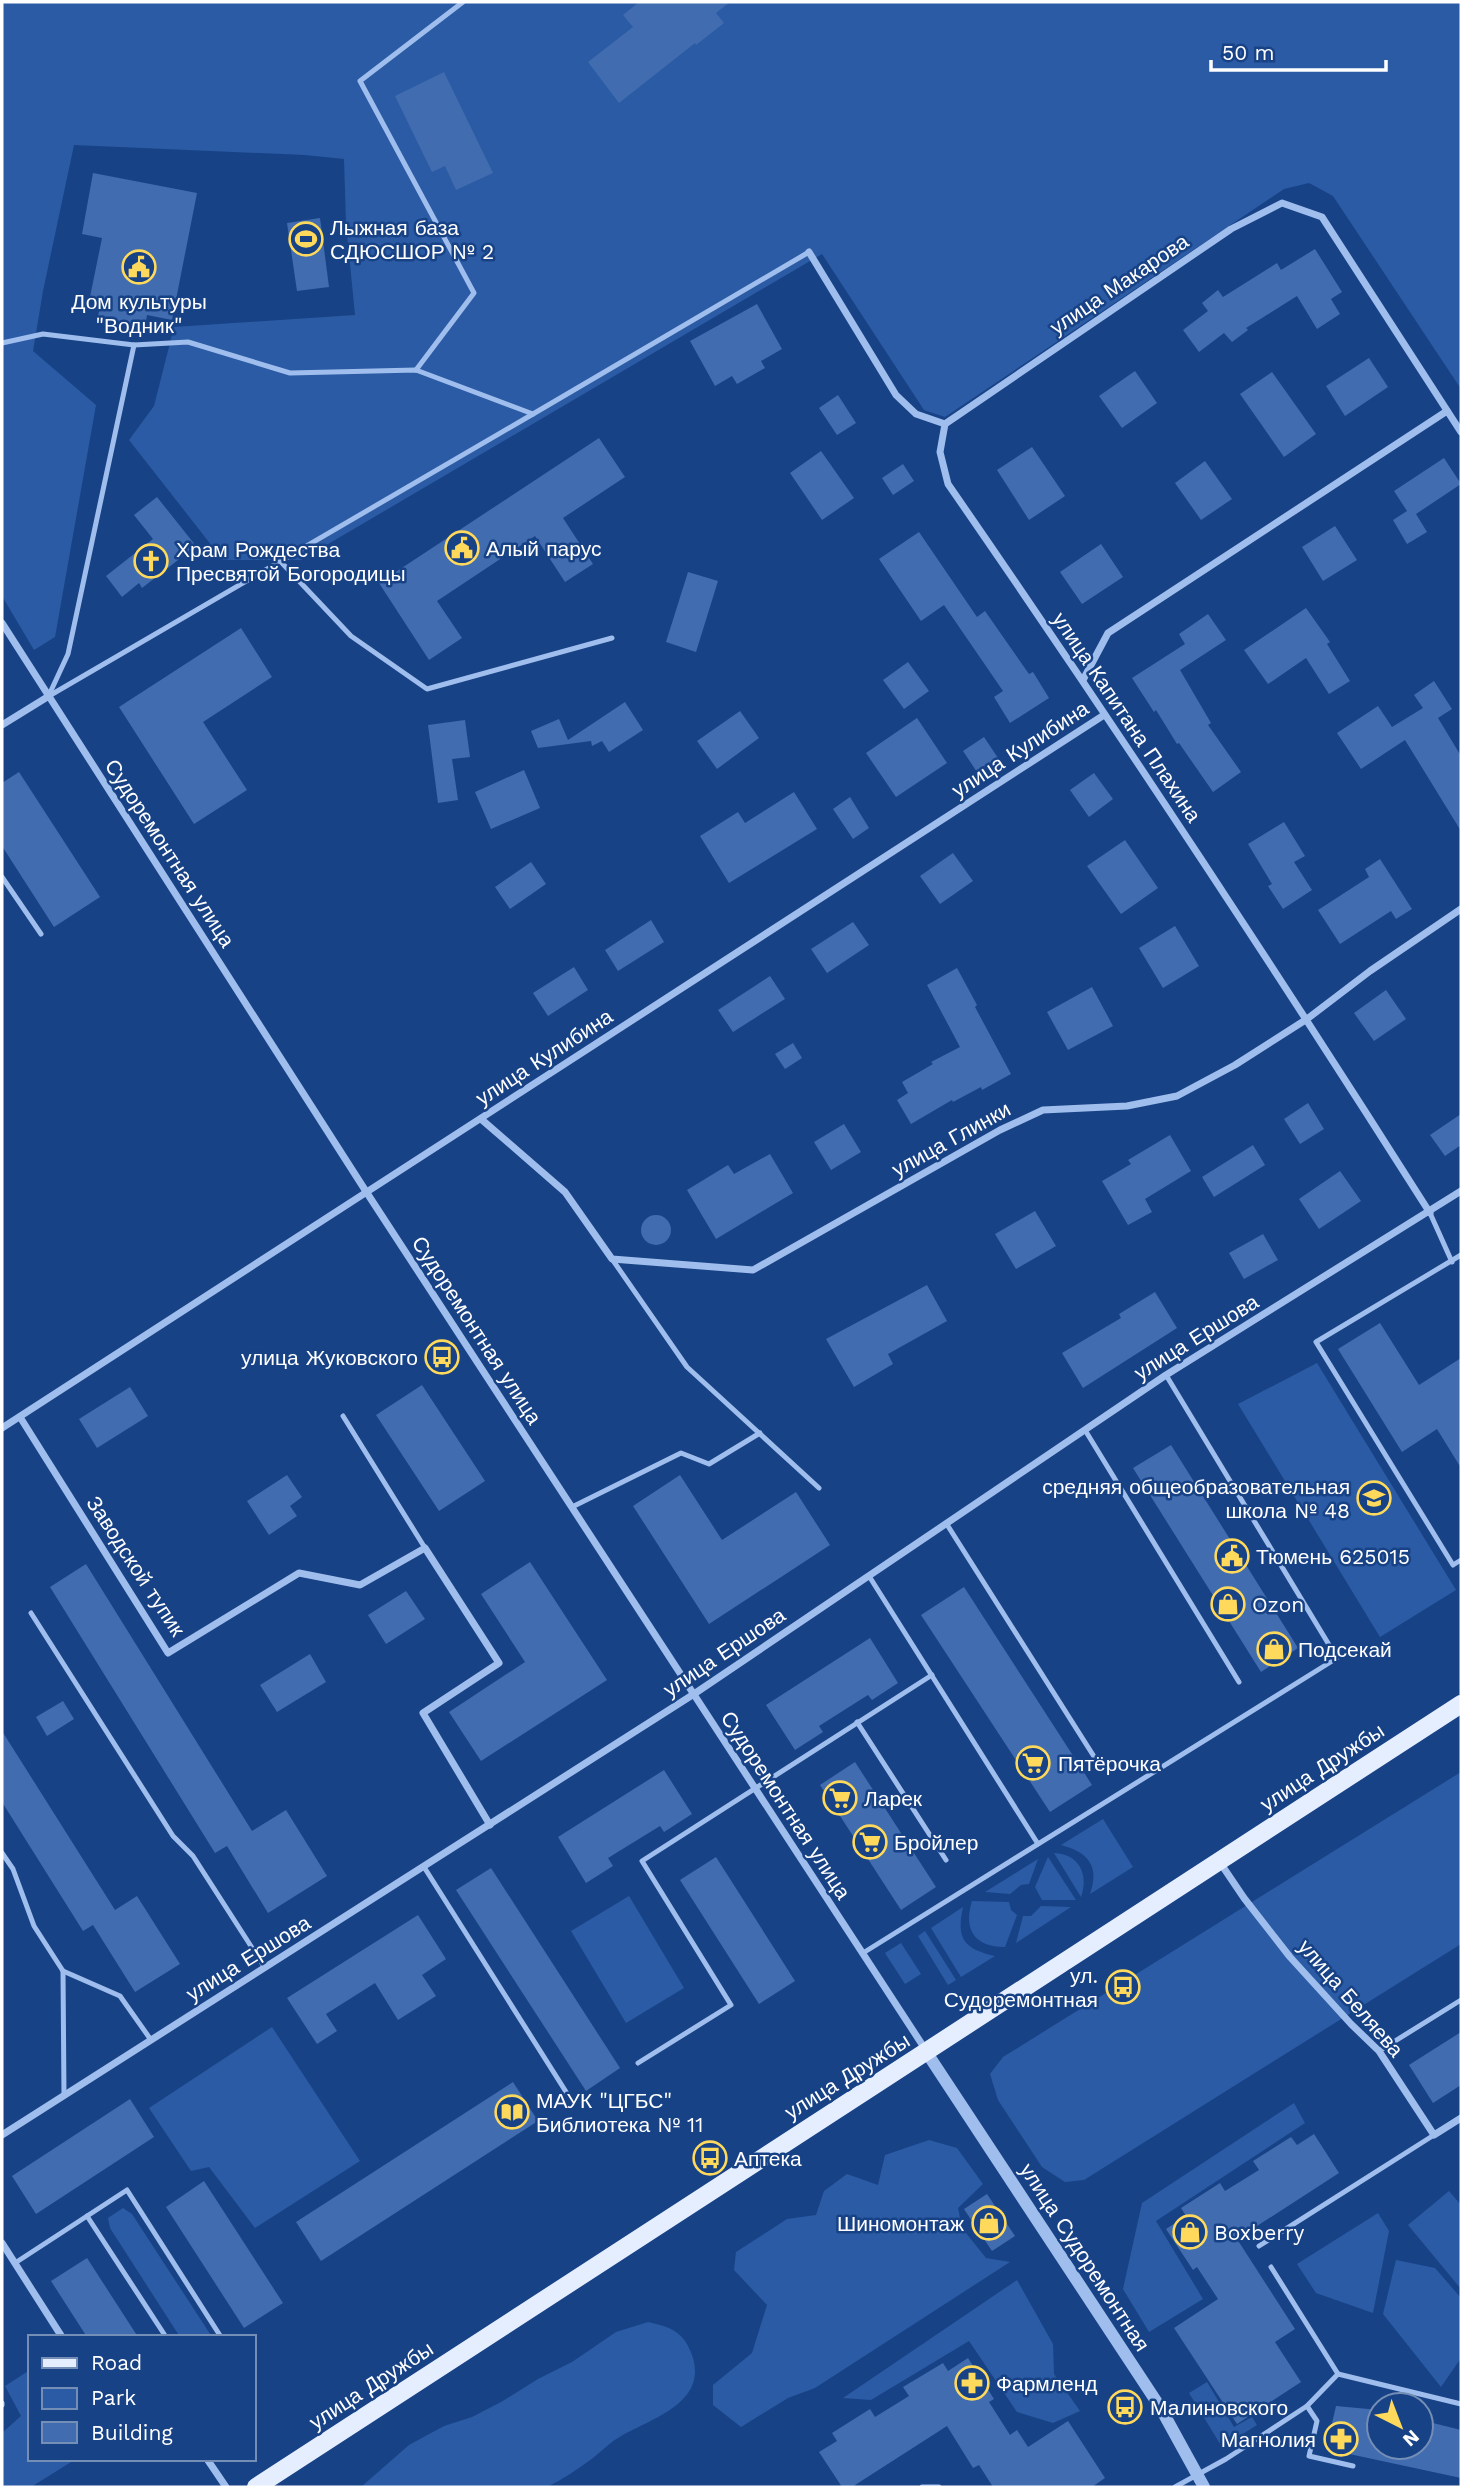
<svg xmlns="http://www.w3.org/2000/svg" width="1463" height="2489" font-family="'Work Sans',sans-serif">
<style>
.green{fill:#2b5ba5}
.building{fill:#416cb0}
.lines{fill:none;stroke-linecap:round;stroke-linejoin:round}
.service{stroke:#9fbeed;stroke-width:5}
.minor{stroke:#9fbeed;stroke-width:7}
.tertiary{stroke:#9fbeed;stroke-width:12}
.primary{stroke:#e5eeff;stroke-width:18}
.labels{text-anchor:middle;dominant-baseline:central;stroke-width:5;stroke-linejoin:round;paint-order:stroke}
.poi-label{font-size:21px;fill:#fff;stroke:#184286;text-anchor:start}
.street-label{font-size:21px;fill:#fff;stroke:#184286}
</style>
<rect width="100%" height="100%" fill="#184286"/>
<g class="green">
<polygon points="2,2 1461,2 1461,389 1333,196 1309,183 1284,189 945,417 924,410 822,254 301,560 223,560 129,440 154,406 174,327 355,315 346,223 344,159 305,155 74,145 43,291 33,351 96,405 55,637 34,650 2,596"/>
<polygon points="1317,1363 1456,1590 1380,1637 1238,1404"/>
<polygon points="1461,1772 1461,1944 1084,2180 1065,2182 1042,2167 998,2100 990,2074 1003,2057"/>
<path d="M1103 1819 1133 1867 1090 1894C1100 1866 1088 1852 1061 1845Z"/>
<path d="M1054 1853C1079 1854 1089 1874 1081 1897Z"/>
<polygon points="1048,1857 1076,1900 1042,1900 1035,1887"/>
<polygon points="1038,1859 1029,1884 1021,1885 1010,1894 985,1892"/>
<polygon points="629,1896 684,1988 626,2023 571,1931"/>
<path d="M972 1901 1009 1902 1011 1910 1017 1915 1005 1947C975 1947 963 1930 972 1901Z"/>
<polygon points="1041,1906 1071,1907 1016,1943 1023,1916 1031,1916"/>
<path d="M963 1907C956 1939 964 1949 995 1956L961 1977 931 1928Z"/>
<polygon points="925,1931 956,1980 948,1985 918,1936"/>
<polygon points="901,1943 921,1974 905,1984 885,1953"/>
<polygon points="272,2027 360,2161 255,2228 209,2167 191,2171 149,2108"/>
<polygon points="1294,2103 1305,2123 1156,2221 1203,2299 1149,2332 1123,2289 1142,2203"/>
<polygon points="929,2140 957,2148 983,2184 958,2208 962,2228 986,2258 1010,2262 815,2388 788,2398 741,2427 713,2405 713,2385 752,2353 767,2305 734,2270 736,2252 787,2219 816,2215 824,2191 847,2174 878,2185 885,2155"/>
<polygon points="1449,2191 1461,2205 1461,2289 1408,2225"/>
<polygon points="123,2208 132,2214 212,2337 180,2337 110,2228 108,2218"/>
<polygon points="1378,2213 1389,2231 1373,2313 1316,2293 1297,2264"/>
<polygon points="1396,2260 1435,2268 1461,2298 1461,2358 1441,2387 1383,2314"/>
<polygon points="1017,2280 1053,2344 1054,2374 1080,2411 1053,2423 1017,2412 969,2341 871,2400 843,2398"/>
<path d="M648 2322C671 2327 684 2332 692 2355 709 2404 649 2419 618 2438 609 2443 601 2452 593 2458 578 2469 563 2479 547 2487H361L409 2445 444 2426 472 2417 501 2402 538 2379 572 2362 616 2332Z"/>
<polygon points="30,2370 30,2459 76,2459 31,2487 2,2487 2,2433 21,2416 5,2386"/>
<polygon points="1207,2382 1234,2427 1252,2417 1257,2425 1222,2447 1189,2393"/>
</g>
<g class="building">
<polygon points="639,2 730,2 716,13 724,23 696,45 695,43 619,103 588,62 633,27 623,15"/>
<polygon points="444,72 493,173 456,190 445,166 432,172 395,96"/>
<polygon points="93,173 197,193 172,320 147,315 145,326 98,317 101,299 90,297 102,238 82,234"/>
<polygon points="320,218 329,287 297,291 287,223"/>
<polygon points="1315,249 1342,292 1331,299 1340,314 1317,329 1297,296 1246,328 1248,330 1232,342 1224,333 1199,352 1183,330 1208,311 1202,303 1218,290 1223,297 1277,263 1281,270"/>
<polygon points="757,304 782,349 761,361 765,368 737,384 732,376 715,386 690,341"/>
<polygon points="1369,358 1388,387 1345,416 1326,386"/>
<polygon points="1135,371 1157,403 1122,428 1099,396"/>
<polygon points="1272,372 1316,434 1284,457 1240,394"/>
<polygon points="838,395 856,423 837,435 819,408"/>
<polygon points="599,438 625,477 563,518 593,564 565,582 535,536 437,601 462,638 429,660 379,583"/>
<polygon points="1032,447 1065,496 1029,520 997,470"/>
<polygon points="821,451 854,498 822,520 790,473"/>
<polygon points="1444,458 1461,484 1416,514 1427,532 1407,544 1393,520 1407,511 1394,491"/>
<polygon points="1205,461 1232,499 1201,520 1175,483"/>
<polygon points="903,464 914,481 893,495 882,478"/>
<polygon points="157,497 196,546 142,588 139,583 122,597 106,576 153,539 134,515"/>
<polygon points="1335,526 1357,560 1323,581 1302,547"/>
<polygon points="919,532 977,617 985,611 1029,674 1033,672 1049,698 1010,723 994,697 1003,691 944,605 921,621 879,559"/>
<polygon points="1101,544 1123,577 1082,604 1060,572"/>
<polygon points="688,572 718,581 696,652 666,642"/>
<polygon points="1306,608 1330,642 1327,644 1350,681 1329,694 1306,658 1268,684 1244,650"/>
<polygon points="1208,614 1226,640 1180,670 1211,723 1208,725 1241,772 1213,792 1179,743 1177,744 1156,710 1154,712 1132,678 1185,644 1179,634"/>
<polygon points="241,628 272,677 203,722 247,790 194,824 119,707"/>
<polygon points="908,662 929,691 904,709 883,680"/>
<polygon points="1434,681 1452,709 1438,718 1461,756 1461,831 1405,740 1361,769 1337,733 1378,706 1392,727 1423,708 1414,695"/>
<polygon points="625,702 643,730 609,752 602,741 592,746 591,741 538,748 531,731 559,719 568,740"/>
<polygon points="740,711 759,738 717,769 697,741"/>
<polygon points="917,718 947,763 896,797 866,753"/>
<polygon points="465,720 470,757 452,759 458,800 438,803 428,725"/>
<polygon points="984,737 1000,761 979,775 963,751"/>
<polygon points="524,770 540,808 491,829 475,792"/>
<polygon points="19,772 100,897 54,927 2,846 2,783"/>
<polygon points="1094,773 1113,799 1089,817 1070,790"/>
<polygon points="794,792 817,829 729,883 700,836 738,812 745,823"/>
<polygon points="850,797 869,828 853,839 833,809"/>
<polygon points="1284,822 1305,856 1294,862 1312,890 1283,909 1268,886 1272,884 1248,844"/>
<polygon points="1125,840 1158,888 1121,914 1087,866"/>
<polygon points="953,853 973,881 940,904 920,876"/>
<polygon points="1380,859 1412,909 1396,919 1391,911 1340,944 1318,910 1369,877 1365,869"/>
<polygon points="531,862 546,884 510,909 495,887"/>
<polygon points="651,920 664,942 618,971 605,950"/>
<polygon points="853,922 869,945 827,973 811,949"/>
<polygon points="1175,926 1199,966 1163,988 1139,948"/>
<polygon points="574,967 588,990 548,1016 533,993"/>
<polygon points="957,968 977,1005 975,1007 1011,1074 982,1090 981,1087 953,1102 952,1100 911,1124 897,1100 908,1093 902,1082 933,1064 931,1062 960,1047 927,985"/>
<polygon points="770,976 785,999 733,1032 718,1010"/>
<polygon points="1092,987 1113,1026 1068,1050 1047,1012"/>
<polygon points="1386,990 1406,1019 1374,1041 1354,1013"/>
<polygon points="793,1043 802,1058 785,1069 775,1054"/>
<polygon points="1308,1103 1324,1129 1300,1144 1284,1119"/>
<polygon points="1461,1114 1461,1145 1445,1156 1430,1135"/>
<polygon points="844,1124 861,1152 831,1170 814,1142"/>
<polygon points="1170,1135 1191,1171 1145,1199 1152,1212 1128,1225 1102,1181 1131,1164 1128,1160"/>
<polygon points="1253,1145 1265,1165 1214,1197 1202,1177"/>
<polygon points="770,1154 793,1193 716,1239 687,1190 728,1165 734,1174"/>
<polygon points="1340,1171 1361,1201 1319,1229 1299,1199"/>
<polygon points="1035,1211 1056,1246 1016,1269 995,1234"/>
<circle cx="656" cy="1230" r="15"/>
<polygon points="1263,1234 1278,1260 1244,1279 1229,1253"/>
<polygon points="927,1285 947,1321 888,1354 893,1364 854,1387 826,1339"/>
<polygon points="1155,1292 1177,1328 1083,1388 1062,1353 1121,1318 1119,1314"/>
<polygon points="1380,1323 1419,1385 1461,1358 1461,1468 1437,1429 1402,1452 1338,1349"/>
<polygon points="422,1385 485,1481 439,1511 376,1415"/>
<polygon points="130,1387 148,1416 97,1448 79,1419"/>
<polygon points="1171,1445 1298,1648 1261,1672 1133,1468"/>
<polygon points="287,1475 302,1497 290,1506 297,1516 269,1535 247,1501"/>
<polygon points="680,1475 722,1540 796,1492 830,1545 709,1624 633,1506"/>
<polygon points="530,1562 607,1680 481,1761 449,1712 525,1662 481,1594"/>
<polygon points="86,1564 252,1831 286,1810 327,1876 268,1913 227,1846 215,1853 50,1587"/>
<polygon points="964,1587 1092,1785 1050,1812 921,1615"/>
<polygon points="406,1591 425,1619 386,1644 368,1615"/>
<polygon points="870,1638 898,1683 872,1700 868,1695 819,1726 823,1732 795,1750 766,1705"/>
<polygon points="310,1654 326,1682 277,1712 260,1685"/>
<polygon points="63,1701 74,1719 47,1736 36,1717"/>
<polygon points="2,1731 115,1910 137,1896 180,1964 135,1992 93,1925 83,1931 2,1802"/>
<polygon points="855,1762 936,1887 901,1910 820,1785"/>
<polygon points="664,1770 692,1814 664,1832 660,1826 608,1858 613,1866 586,1883 558,1837"/>
<polygon points="716,1857 795,1981 759,2004 680,1880"/>
<polygon points="491,1868 620,2068 586,2091 456,1890"/>
<polygon points="418,1915 446,1959 422,1975 436,1996 398,2020 375,1983 326,2014 337,2031 317,2044 287,1998"/>
<polygon points="1461,2032 1461,2085 1433,2103 1409,2065"/>
<polygon points="513,2082 538,2121 321,2261 296,2222"/>
<polygon points="130,2099 154,2137 36,2214 12,2176"/>
<polygon points="1314,2134 1339,2173 1237,2239 1295,2329 1275,2342 1301,2382 1237,2424 1174,2328 1218,2299 1197,2267 1193,2270 1166,2229 1186,2216 1181,2208 1220,2183 1225,2191 1259,2170 1253,2161 1291,2137 1297,2145"/>
<polygon points="204,2181 283,2303 244,2328 166,2207"/>
<polygon points="987,2194 1015,2236 992,2251 964,2209"/>
<polygon points="87,2258 138,2337 87,2337 51,2281"/>
<polygon points="968,2358 994,2399 989,2402 1010,2435 1017,2430 1028,2447 1068,2421 1105,2478 1092,2487 993,2487 979,2465 973,2468 947,2426 852,2487 842,2487 819,2452 837,2441 832,2433 870,2409 875,2417 909,2396 903,2387 943,2363 948,2371"/>
<polygon points="1336,2406 1379,2410 1379,2447 1421,2447 1421,2420 1461,2430 1461,2478 1326,2449"/>
</g>
<g class="lines">
<g class="service">
<polyline points="2,343 43,334 134,345 188,342 290,373 416,370 533,414 809,252"/>
<polyline points="416,370 474,293 360,81 463,2"/>
<polyline points="281,562 351,636 427,689 612,638"/>
<polyline points="49,695 68,654 134,345"/>
<polyline points="49,696 533,414"/>
<polyline points="2,877 41,934"/>
<polyline points="1430,1213 1452,1262"/>
<polyline points="1461,1255 1316,1342 1453,1565 1461,1560"/>
<polyline points="612,1259 687,1367 819,1488"/>
<polyline points="343,1416 425,1548"/>
<polyline points="1085,1430 1239,1682"/>
<polyline points="572,1507 681,1453 709,1464 760,1433"/>
<polyline points="946,1523 1100,1766"/>
<polyline points="869,1576 1038,1844"/>
<polyline points="31,1613 173,1836 193,1856 265,1968"/>
<polyline points="857,1722 946,1860"/>
<polyline points="2,1853 13,1869 34,1926 63,1971 120,1996 151,2040"/>
<polyline points="424,1867 568,2095"/>
<polyline points="863,1953 1337,1658 1166,1375"/>
<polyline points="63,1971 64,2096"/>
<polyline points="1379,2051 1461,2000"/>
<polyline points="638,2063 731,2005 642,1861 932,1675"/>
<polyline points="87,2216 166,2337"/>
<polyline points="1259,2246 1434,2135"/>
<polyline points="15,2263 127,2190 221,2337"/>
<polyline points="1338,2374 1461,2404"/>
<polyline points="2,2403 2,2405"/>
<polyline points="1307,2406 1317,2421 1309,2456 1353,2466"/>
<polyline points="922,2487 939,2487"/>
<polyline points="1175,2487 1226,2459 1307,2406 1338,2374 1271,2267"/>
</g>
<g class="minor">
<path d="M809 252 896 395 916 414 945 424 940 452 948 484C1114 724 1274 967 1430 1213"/>
<polyline points="945,424 1231,229 1282,203 1322,217 1461,432"/>
<polyline points="2,623 367,1193 927,2052"/>
<polyline points="1083,680 1108,633 1447,411"/>
<polyline points="2,725 49,696"/>
<polyline points="481,1119 565,1192 612,1259 753,1270 1000,1130 1043,1110 1127,1106 1177,1096 1235,1065 1307,1019 1370,971 1461,909"/>
<polyline points="20,1417 168,1653 299,1573 360,1585 425,1548 499,1663 423,1713 490,1825"/>
<polyline points="2,1428 1104,715"/>
<polyline points="1219,1861 1244,1898 1290,1957 1351,2024 1379,2051 1434,2135 1461,2118"/>
<polyline points="2,2135 694,1694 1166,1375 1461,1191"/>
<polyline points="2,2243 62,2337"/>
<polyline points="207,2459 226,2487"/>
</g>
<polyline class="tertiary" points="927,2053 1160,2407 1204,2487"/>
<polyline class="primary" points="256,2487 1461,1704"/>
</g>
<defs>
<symbol id="stadium-ring" viewBox="-11 -11 22 22"><circle r="9.5" fill="#184286" stroke="#ffd95b" stroke-width="1.5"/><path d="M0-5a6.5 5 0 1 0 0 10a6.5 5 0 1 0 0-10ZM-3.5-1.8h7v3.6h-7Z" fill="#ffd95b"/></symbol>
<symbol id="civic-ring" viewBox="-11 -11 22 22"><circle r="9.5" fill="#184286" stroke="#ffd95b" stroke-width="1.5"/><path d="M-.6-6.5H3V-4.5H.6V-3L4-1V1h2V6H-6V1h2V-1L-.6-3ZM-1.2 2.5V6h2.4V2.5Z" fill="#ffd95b"/></symbol>
<symbol id="church-ring" viewBox="-11 -11 22 22"><circle r="9.5" fill="#184286" stroke="#ffd95b" stroke-width="1.5"/><path d="M-1.2-6h2.4v3.5h3.3v2.4h-3.3V6h-2.4V-.1h-3.3v-2.4h3.3Z" fill="#ffd95b"/></symbol>
<symbol id="bus-ring" viewBox="-11 -11 22 22"><circle r="9.5" fill="#184286" stroke="#ffd95b" stroke-width="1.5"/><path d="M-5-6H5V4H4V6H2V4H-2V6H-4V4H-5ZM-3.5-4V0h7V-4ZM-3.5 1.2v1.5H-2V1.2ZM2 1.2v1.5H3.5V1.2Z" fill="#ffd95b"/></symbol>
<symbol id="school-ring" viewBox="-11 -11 22 22"><circle r="9.5" fill="#184286" stroke="#ffd95b" stroke-width="1.5"/><path d="M0-5L7-2L0 1L-7-2ZM-4 1L0 2.5L4 1V4Q0 6-4 4Z" fill="#ffd95b"/></symbol>
<symbol id="shop-ring" viewBox="-11 -11 22 22"><circle r="9.5" fill="#184286" stroke="#ffd95b" stroke-width="1.5"/><path d="M-5-2.5h2.3a2.7 3.5 0 0 1 5.4 0H5L5.5 6h-11ZM-1.5-2.5h3a1.5 2.3 0 0 0-3 0Z" fill="#ffd95b"/></symbol>
<symbol id="supermarket-ring" viewBox="-11 -11 22 22"><circle r="9.5" fill="#184286" stroke="#ffd95b" stroke-width="1.5"/><path d="M-6-5.5h2.5l.6 2H6L4.5 2H-2.5L-4.4-4H-6ZM-1.5 3.2a1.3 1.3 0 1 0 .1 0ZM3 3.2a1.3 1.3 0 1 0 .1 0Z" fill="#ffd95b"/></symbol>
<symbol id="library-ring" viewBox="-11 -11 22 22"><circle r="9.5" fill="#184286" stroke="#ffd95b" stroke-width="1.5"/><path d="M-6-4Q-3-5.5-.7-3.5V5Q-3 3-6 4ZM6-4Q3-5.5 .7-3.5V5Q3 3 6 4Z" fill="#ffd95b"/></symbol>
<symbol id="pharmacy-ring" viewBox="-11 -11 22 22"><circle r="9.5" fill="#184286" stroke="#ffd95b" stroke-width="1.5"/><path d="M-2-6h4v4h4v4h-4v4h-4v-4h-4v-4h4Z" fill="#ffd95b"/></symbol>
</defs>
<g fill-rule="evenodd">
<use href="#stadium-ring" x="287" y="220" width="38" height="38"/>
<use href="#civic-ring" x="120" y="248" width="38" height="38"/>
<use href="#civic-ring" x="443" y="529" width="38" height="38"/>
<use href="#church-ring" x="132" y="542" width="38" height="38"/>
<use href="#bus-ring" x="423" y="1338" width="38" height="38"/>
<use href="#school-ring" x="1355" y="1479" width="38" height="38"/>
<use href="#civic-ring" x="1213" y="1537" width="38" height="38"/>
<use href="#shop-ring" x="1209" y="1585" width="38" height="38"/>
<use href="#shop-ring" x="1255" y="1630" width="38" height="38"/>
<use href="#supermarket-ring" x="1014" y="1744" width="38" height="38"/>
<use href="#supermarket-ring" x="821" y="1779" width="38" height="38"/>
<use href="#supermarket-ring" x="851" y="1823" width="38" height="38"/>
<use href="#bus-ring" x="1104" y="1968" width="38" height="38"/>
<use href="#library-ring" x="493" y="2093" width="38" height="38"/>
<use href="#bus-ring" x="691" y="2139" width="38" height="38"/>
<use href="#shop-ring" x="970" y="2204" width="38" height="38"/>
<use href="#shop-ring" x="1171" y="2213" width="38" height="38"/>
<use href="#pharmacy-ring" x="953" y="2364" width="38" height="38"/>
<use href="#bus-ring" x="1106" y="2388" width="38" height="38"/>
<use href="#pharmacy-ring" x="1322" y="2420" width="38" height="38"/>
</g>
<g class="labels">
<g class="poi-label">
<text x="330" y="227">Лыжная база<tspan x="330" dy="24">СДЮСШОР № 2</tspan></text>
<text x="139" y="301" text-anchor="middle">Дом культуры<tspan x="139" dy="24">"Водник"</tspan></text>
<text x="486" y="548">Алый парус</text>
<text x="176" y="549">Храм Рождества<tspan x="176" dy="24">Пресвятой Богородицы</tspan></text>
<text x="418" y="1357" text-anchor="end">улица Жуковского</text>
<text x="1350" y="1486" text-anchor="end">средняя общеобразовательная<tspan x="1350" dy="24">школа № 48</tspan></text>
<text x="1256" y="1556">Тюмень 625015</text>
<text x="1252" y="1604">Ozon</text>
<text x="1298" y="1649">Подсекай</text>
<text x="1058" y="1763">Пятёрочка</text>
<text x="864" y="1798">Ларек</text>
<text x="894" y="1842">Бройлер</text>
<text x="1098" y="1975" text-anchor="end">ул.<tspan x="1098" dy="24">Судоремонтная</tspan></text>
<text x="536" y="2100">МАУК "ЦГБС"<tspan x="536" dy="24">Библиотека № 11</tspan></text>
<text x="734" y="2158">Аптека</text>
<text x="964" y="2223" text-anchor="end">Шиномонтаж</text>
<text x="1214" y="2232">Boxberry</text>
<text x="996" y="2383">Фармленд</text>
<text x="1150" y="2407">Малиновского</text>
<text x="1316" y="2439" text-anchor="end">Магнолия</text>
</g>
<g class="street-label">
<text transform="translate(1119 284) rotate(-34)">улица Макарова</text>
<text transform="translate(1127 717) rotate(56)">улица Капитана Плахина</text>
<text transform="translate(1020 749) rotate(-33)">улица Кулибина</text>
<text transform="translate(170 853) rotate(57)">Судоремонтная улица</text>
<text transform="translate(544 1057) rotate(-33)">улица Кулибина</text>
<text transform="translate(951 1139) rotate(-29)">улица Глинки</text>
<text transform="translate(477 1330) rotate(57)">Судоремонтная улица</text>
<text transform="translate(1196 1337) rotate(-32)">улица Ершова</text>
<text transform="translate(136 1566) rotate(57)">Заводской тупик</text>
<text transform="translate(724 1652) rotate(-34)">улица Ершова</text>
<text transform="translate(1322 1767) rotate(-33)">улица Дружбы</text>
<text transform="translate(786 1805) rotate(57)">Судоремонтная улица</text>
<text transform="translate(248 1958) rotate(-32)">улица Ершова</text>
<text transform="translate(1351 1998) rotate(49)">улица Беляева</text>
<text transform="translate(847 2076) rotate(-32)">улица Дружбы</text>
<text transform="translate(1085 2257) rotate(57)">улица Судоремонтная</text>
<text transform="translate(371 2385) rotate(-33)">улица Дружбы</text>
</g>
</g>
<rect width="1463" height="2489" fill="none" stroke="#ffffff" stroke-width="7"/>
<rect x="28" y="2335" width="228" height="126" fill="#184286" stroke="#748eb6" stroke-width="2"/>
<rect x="42" y="2358" width="35" height="10" fill="#e5eeff" stroke="#748eb6" stroke-width="2"/>
<text x="91" y="2370" font-size="21" fill="#ffffff">Road</text>
<rect x="42" y="2388" width="35" height="21" fill="#2b5ba5" stroke="#748eb6" stroke-width="2"/>
<text x="91" y="2405" font-size="21" fill="#ffffff">Park</text>
<rect x="42" y="2422" width="35" height="21" fill="#416cb0" stroke="#748eb6" stroke-width="2"/>
<text x="91" y="2440" font-size="21" fill="#ffffff">Building</text>
<g transform="translate(1400 2426) rotate(138)"><circle r="33" fill="#184286" stroke="#748eb6" stroke-width="2"/>
<path d="M0-5L12 26L0 18L-12 26Z" fill="#ffd95b"/>
<text y="-10" font-size="19" font-weight="bold" text-anchor="middle" fill="#ffffff">N</text>
</g>
<path d="M1211 60v10h175v-10" fill="none" stroke="#ffffff" stroke-width="3.5"/>
<text x="1222" y="60" font-size="21" fill="#ffffff" stroke="#184286" stroke-width="5" paint-order="stroke">50 m</text>
</svg>
